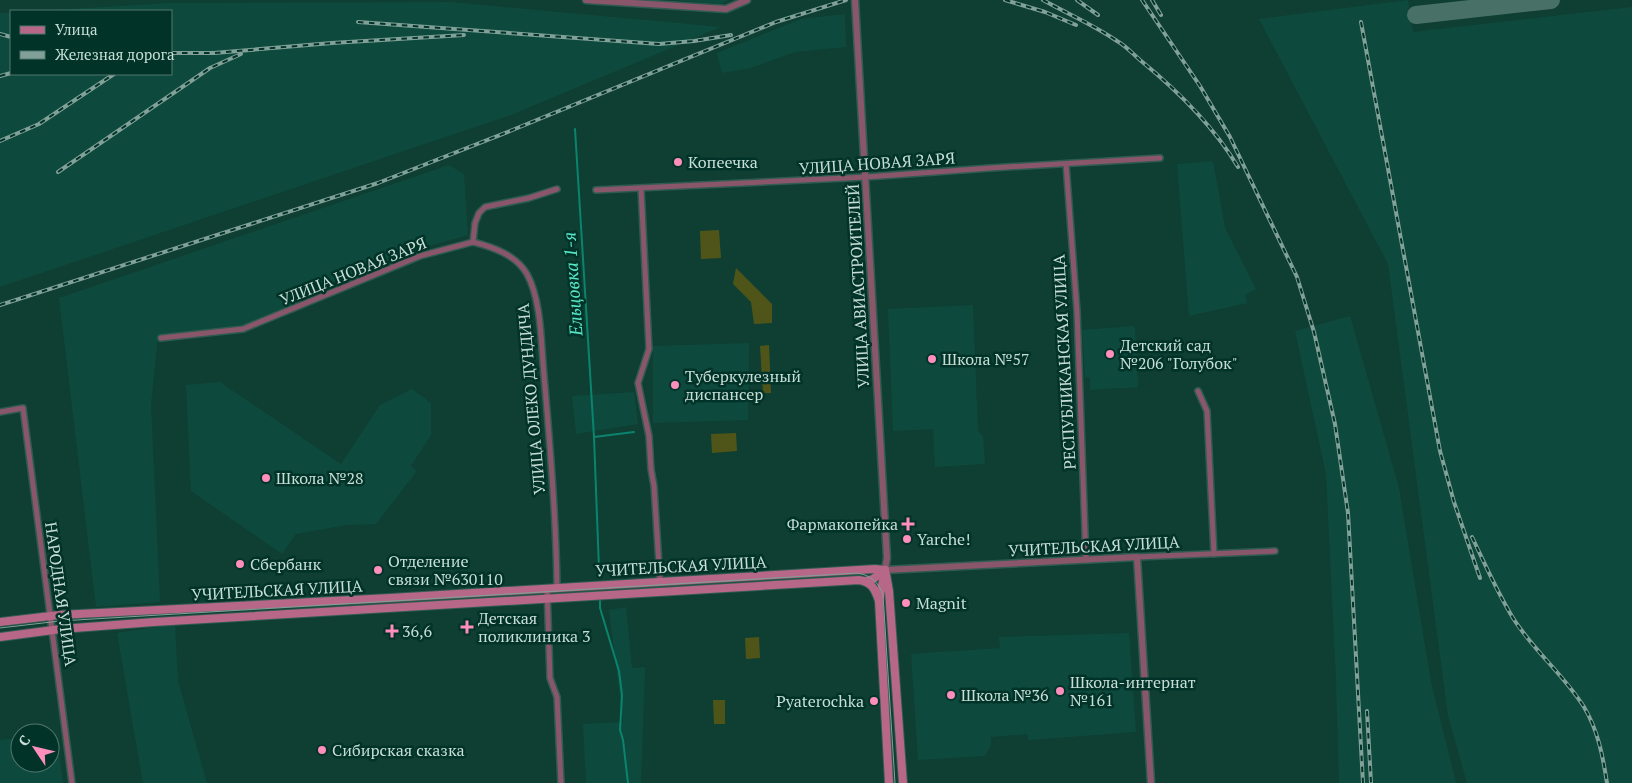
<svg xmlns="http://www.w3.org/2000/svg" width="1632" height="783" font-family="'PT Serif',serif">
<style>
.built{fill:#0d4a3d}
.green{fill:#4f5519}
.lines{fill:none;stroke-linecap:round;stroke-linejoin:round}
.stream{stroke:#0b846e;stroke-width:2}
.taxiway{stroke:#487066;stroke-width:18}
.minor-casing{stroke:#305b50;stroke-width:8}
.tertiary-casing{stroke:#305b50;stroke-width:9}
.secondary-casing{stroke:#305b50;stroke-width:10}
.minor{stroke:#89566a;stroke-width:5}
.tertiary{stroke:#89566a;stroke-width:6}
.secondary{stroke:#b76787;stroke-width:8}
.tram{stroke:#81a198;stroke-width:1}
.rail-casing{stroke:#81a198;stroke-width:4}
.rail{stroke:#023329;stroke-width:2;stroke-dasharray:5.5;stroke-linecap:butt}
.poi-dot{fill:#fe8ebc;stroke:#023329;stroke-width:2}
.labels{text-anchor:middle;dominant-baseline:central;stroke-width:5;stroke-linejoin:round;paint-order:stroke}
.poi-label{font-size:16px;fill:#c7ded6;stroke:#023329;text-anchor:start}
.street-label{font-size:16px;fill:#c7ded6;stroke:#023329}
.water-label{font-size:18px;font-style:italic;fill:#56e5c5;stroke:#023329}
</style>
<rect width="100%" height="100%" fill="#0f3e33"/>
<g class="built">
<polygon points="671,0 730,0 721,4"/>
<polygon points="1408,0 1413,32 1632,7 1632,783 1467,783 1448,716 1388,264 1259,19"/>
<polygon points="451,2 721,27 511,115 0,287 0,13 11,13 11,74 171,74 171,11 35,11 171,3"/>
<polygon points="845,14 846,47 795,52 751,68 722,73 717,53 801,19"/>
<polygon points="1213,161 1225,228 1256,289 1245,295 1247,303 1189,316 1177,164"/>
<polygon points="449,165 464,174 468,235 430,246 343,289 248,324 158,335 151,405 160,602 96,607 59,298"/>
<polygon points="973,305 978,431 983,436 985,464 935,467 933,429 893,431 888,309"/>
<polygon points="1350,316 1399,488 1431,682 1456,783 1339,783 1336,680 1326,474 1295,331"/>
<polygon points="1133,326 1135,327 1138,387 1090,390 1090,378 1085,377 1082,330"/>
<polygon points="749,343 748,420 653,423 653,346"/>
<polygon points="220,382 341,464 380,405 412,389 431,403 431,435 411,466 417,471 376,524 347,525 296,534 282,554 191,491 186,385"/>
<polygon points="634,392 638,424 576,434 572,396"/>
<polygon points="626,607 632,668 645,667 641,783 586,783 583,724 623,722 609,610"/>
<polygon points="175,624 178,681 207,783 143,783 117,633"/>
<polygon points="1129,633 1136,732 1028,740 1027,734 991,737 991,745 985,756 918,760 911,654 1000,648 999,637"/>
<polygon points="20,738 20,763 50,763 50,745 58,744 63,783 0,783 0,740"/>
</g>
<g class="green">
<polygon points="719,230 721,258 701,259 700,231"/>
<polygon points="736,268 772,304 772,323 754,324 751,302 733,284"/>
<polygon points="769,345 771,393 763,393 760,346"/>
<polygon points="736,433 737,451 712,453 711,434"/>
<polygon points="759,637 760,658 746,659 745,638"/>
<polygon points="713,700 725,700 725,724 714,724"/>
</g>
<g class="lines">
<g class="stream">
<polyline points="575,129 594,437"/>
<polyline points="599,569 594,437 634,432"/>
<polyline points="600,601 600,608 619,671 622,695 620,730 623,740 628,783"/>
</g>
<polyline class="taxiway" points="1416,15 1551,0"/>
<defs>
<g id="minor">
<polyline points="1066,164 1077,311 1086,560"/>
<polyline points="641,188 649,349 638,383 649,436 651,469 654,486 660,581"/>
<polyline points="596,190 866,177 990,168 1160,158"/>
<path d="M473 242C493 247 516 255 527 274 542 302 541 344 544 375 550 445 556 516 557 587"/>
<polyline points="473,242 475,223 479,213 485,207 529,198 557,189"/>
<polyline points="161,338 243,329 420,256 473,242"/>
<polyline points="1198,391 1207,411 1214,554"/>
<polyline points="0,412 23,408 72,783"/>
<polyline points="1137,557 1275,551"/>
<polyline points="547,588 550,678 557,697 561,783"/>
</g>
<g id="tertiary">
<polyline points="586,0 726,9 747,0"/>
<polyline points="855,0 887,558 885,570 1137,557 1151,783"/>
</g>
<g id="secondary">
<polyline points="885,570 879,601 889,783"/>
<polyline points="886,574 889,591 903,783"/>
<polyline points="866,581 873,579 885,570"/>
<polyline points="0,622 59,615 390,598 875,569 885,570"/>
<path d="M0 637 61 629 154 622 859 580C872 582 875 589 879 601"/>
</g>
</defs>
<use href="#minor" class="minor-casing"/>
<use href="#tertiary" class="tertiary-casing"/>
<use href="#secondary" class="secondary-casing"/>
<use href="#minor" class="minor"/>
<use href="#tertiary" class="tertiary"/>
<use href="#secondary" class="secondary"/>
<path class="tram" d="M0 628 60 621 857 573C870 575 879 582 883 595L895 783"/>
<defs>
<g id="rail">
<polyline points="1005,0 1045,12 1076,25"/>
<path d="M1043 0C1068 14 1094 25 1117 41 1126 46 1133 54 1140 60 1178 91 1213 125 1238 167"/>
<polyline points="1077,0 1098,15"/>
<polyline points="1142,0 1200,86 1230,137 1297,277 1314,332 1335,424 1348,513 1363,783"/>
<polyline points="1152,0 1161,15"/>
<polyline points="358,22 659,44 694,41 731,35"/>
<polyline points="1361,22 1440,451 1454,502 1480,578"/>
<polyline points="0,34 11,37"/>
<polyline points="171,53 214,53 332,43 464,35"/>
<polyline points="0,76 11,73"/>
<polyline points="0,141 39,124 114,74"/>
<polyline points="58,172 210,68 241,54"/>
<polyline points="0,305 378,183 510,131 776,22 846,0"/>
<path d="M1472 537C1485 564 1497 592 1513 618 1533 650 1564 675 1584 707 1598 730 1603 757 1607 783"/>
<polyline points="1367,711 1371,783"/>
</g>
</defs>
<use href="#rail" class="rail-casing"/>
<use href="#rail" class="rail"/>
</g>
<g class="poi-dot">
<circle cx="678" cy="162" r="5"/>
<circle cx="1110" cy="354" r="5"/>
<circle cx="932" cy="359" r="5"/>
<circle cx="675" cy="385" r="5"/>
<circle cx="266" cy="478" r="5"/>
<path d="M905.5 516.5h5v5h5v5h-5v5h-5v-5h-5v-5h5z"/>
<circle cx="907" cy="539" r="5"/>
<circle cx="240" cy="564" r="5"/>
<circle cx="378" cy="570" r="5"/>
<circle cx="906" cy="603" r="5"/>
<path d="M464.5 619.5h5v5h5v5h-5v5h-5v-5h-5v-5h5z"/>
<path d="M389.5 623.5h5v5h5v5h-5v5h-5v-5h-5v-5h5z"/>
<circle cx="1060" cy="691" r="5"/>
<circle cx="951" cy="695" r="5"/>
<circle cx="874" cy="701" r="5"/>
<circle cx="322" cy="750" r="5"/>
</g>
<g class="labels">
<g class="poi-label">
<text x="688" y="162">Копеечка</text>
<text x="1120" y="345">Детский сад<tspan x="1120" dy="18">№206 "Голубок"</tspan></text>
<text x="942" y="359">Школа №57</text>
<text x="685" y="376">Туберкулезный<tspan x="685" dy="18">диспансер</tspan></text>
<text x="276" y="478">Школа №28</text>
<text x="898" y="524" text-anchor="end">Фармакопейка</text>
<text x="917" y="539">Yarche!</text>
<text x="388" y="561">Отделение<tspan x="388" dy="18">связи №630110</tspan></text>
<text x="250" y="564">Сбербанк</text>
<text x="916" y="603">Magnit</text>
<text x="478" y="618">Детская<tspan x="478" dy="18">поликлиника 3</tspan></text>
<text x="402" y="631">36,6</text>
<text x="1070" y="682">Школа-интернат<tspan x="1070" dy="18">№161</tspan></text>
<text x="961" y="695">Школа №36</text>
<text x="864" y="701" text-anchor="end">Pyaterochka</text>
<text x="332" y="750">Сибирская сказка</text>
</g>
<g class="street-label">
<text transform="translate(877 163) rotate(-4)">УЛИЦА НОВАЯ ЗАРЯ</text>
<text transform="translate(353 271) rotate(-22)">УЛИЦА НОВАЯ ЗАРЯ</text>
<text transform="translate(858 286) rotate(-93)">УЛИЦА АВИАСТРОИТЕЛЕЙ</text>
<text transform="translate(1064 362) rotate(-93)">РЕСПУБЛИКАНСКАЯ УЛИЦА</text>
<text transform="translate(531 399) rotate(-95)">УЛИЦА ОЛЕКО ДУНДИЧА</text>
<text transform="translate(1094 546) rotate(-3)">УЧИТЕЛЬСКАЯ УЛИЦА</text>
<text transform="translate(681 566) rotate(-3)">УЧИТЕЛЬСКАЯ УЛИЦА</text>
<text transform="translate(277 590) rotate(-3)">УЧИТЕЛЬСКАЯ УЛИЦА</text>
<text transform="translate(61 594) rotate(82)">НАРОДНАЯ УЛИЦА</text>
</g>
<g class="water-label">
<text transform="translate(572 284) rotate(-94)">Ельцовка 1-я</text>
</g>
</g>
<rect x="10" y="10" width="162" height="65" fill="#023329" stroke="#51776e"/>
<rect x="20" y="26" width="25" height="8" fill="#b76787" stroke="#51776e"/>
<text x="55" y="35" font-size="15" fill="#c7ded6">Улица</text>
<rect x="20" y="51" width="25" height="8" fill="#81a198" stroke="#51776e"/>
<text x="55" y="60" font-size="15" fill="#c7ded6">Железная дорога</text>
<g transform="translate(35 748) rotate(305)"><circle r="24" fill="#023329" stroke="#51776e"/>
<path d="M0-4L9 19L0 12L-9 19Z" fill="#fe8ebc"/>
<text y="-8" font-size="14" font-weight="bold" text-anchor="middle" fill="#c7ded6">С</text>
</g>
</svg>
